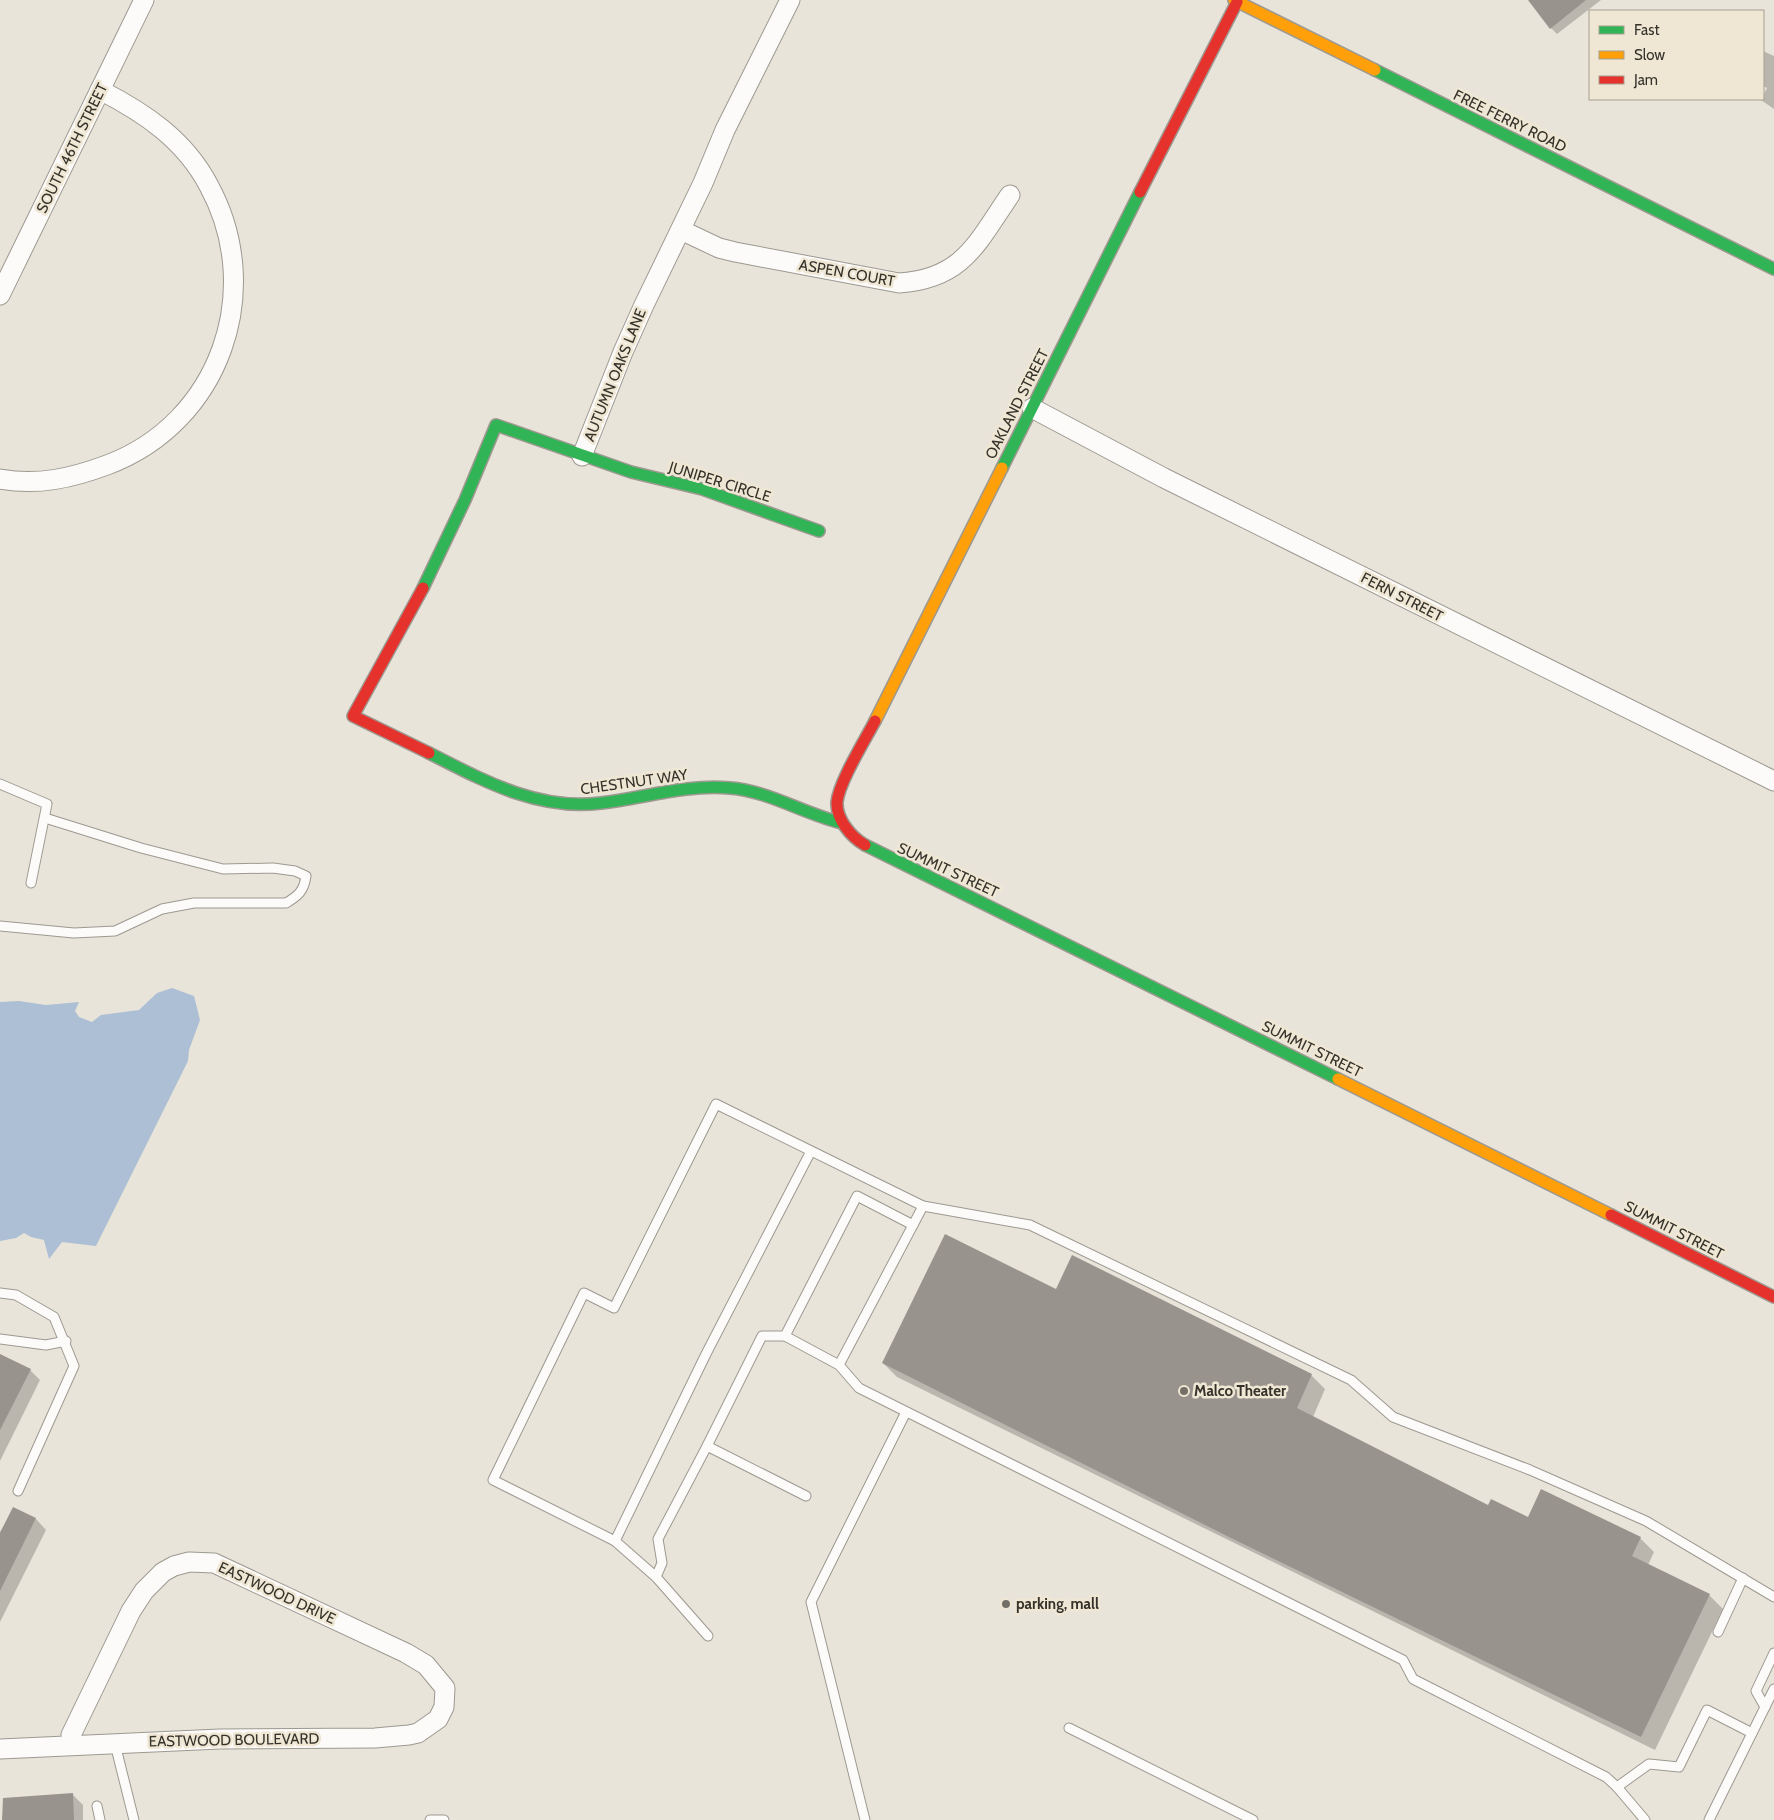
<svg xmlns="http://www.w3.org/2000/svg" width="1774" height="1820" font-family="Cabin,sans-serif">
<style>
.water{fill:#acbfd4}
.shadow{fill:#0003}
.building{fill:#99938e}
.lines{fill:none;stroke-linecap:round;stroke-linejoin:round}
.lane-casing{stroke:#9d9991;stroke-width:11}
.street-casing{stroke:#9d9991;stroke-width:21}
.fast-casing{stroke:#9d9991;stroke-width:14}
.slow-casing{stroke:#9d9991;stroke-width:14}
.jam-casing{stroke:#9d9991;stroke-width:14}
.lane{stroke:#fcfbf9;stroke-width:9}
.street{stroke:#fcfbf9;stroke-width:19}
.fast{stroke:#30b455;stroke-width:11}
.slow{stroke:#ff9f0a;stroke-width:11}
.jam{stroke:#e5322d;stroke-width:11}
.poi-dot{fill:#747068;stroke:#efe7d4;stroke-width:2}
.labels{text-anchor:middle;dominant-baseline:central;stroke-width:5;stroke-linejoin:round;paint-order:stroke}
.street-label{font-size:15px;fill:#35322b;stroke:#efe7d4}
.poi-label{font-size:15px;font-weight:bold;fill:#35322b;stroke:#efe7d4;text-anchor:start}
</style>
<rect width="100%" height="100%" fill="#e9e4da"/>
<polygon class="water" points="172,988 194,996 200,1020 189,1050 188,1061 96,1246 62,1242 49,1259 44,1240 31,1237 24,1233 16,1238 0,1241 0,1002 19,1001 46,1005 79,1002 75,1011 79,1017 92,1022 101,1015 139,1010 157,993"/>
<g class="shadow">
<polygon points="1537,0 1601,0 1557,34 1551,28"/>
<polygon points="1763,51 1774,56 1774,109 1761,100 1767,88 1763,86"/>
<polygon points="1056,1290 1311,1375 1325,1389 1313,1417 1489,1506 1529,1518 1640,1538 1654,1552 1648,1565 1709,1595 1723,1609 1655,1750 897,1377 883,1363"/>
<polygon points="0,1355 30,1370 40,1380 0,1461"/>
<polygon points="14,1508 36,1519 46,1530 0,1622 0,1532"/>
<polygon points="72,1794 83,1805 83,1820 4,1820"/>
</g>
<g class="building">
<polygon points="1528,0 1586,0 1550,29"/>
<polygon points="945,1234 1056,1289 1072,1255 1312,1374 1297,1408 1488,1505 1491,1499 1528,1517 1541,1489 1641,1537 1632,1556 1710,1594 1641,1737 1231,1538 882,1363"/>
<polygon points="0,1354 31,1369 0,1430"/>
<polygon points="13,1507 36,1518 0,1591 0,1533"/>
<polygon points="73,1793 74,1820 2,1820 3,1798"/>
</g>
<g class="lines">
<defs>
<g id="lane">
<polyline points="0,784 47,804 31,883"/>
<path d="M0 926 74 933 115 931 162 909 194 903H286C298 896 304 891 306 876L295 871 273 868 223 869 141 848 45 818"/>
<polyline points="811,1151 706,1354 615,1541 493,1480 584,1293 614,1308 716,1104 923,1206 913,1225"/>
<polyline points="923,1206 1030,1225 1351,1380 1393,1417 1530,1470 1646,1521 1774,1597"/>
<polyline points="0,1293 16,1295 54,1317 74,1366 18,1491"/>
<polyline points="0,1339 46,1345 66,1341"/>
<polyline points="839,1365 913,1225 857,1196 785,1336 839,1365 859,1388 1403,1660 1413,1679 1606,1777 1617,1787 1645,1820"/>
<polyline points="707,1446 762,1336 785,1336"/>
<polyline points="615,1541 656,1577 708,1636"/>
<polyline points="656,1577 662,1563 658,1539 707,1446 806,1496"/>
<polyline points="1718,1632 1743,1578"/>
<polyline points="1765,1707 1756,1691 1774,1653"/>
<polyline points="1069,1728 1253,1820"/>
<polyline points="115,1744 134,1820"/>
<polyline points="1617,1787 1649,1764 1679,1767 1707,1710 1752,1733"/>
<polyline points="97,1806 100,1820"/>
<polyline points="430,1820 444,1820"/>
<polyline points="865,1820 811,1602 906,1412"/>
<polyline points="1709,1820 1774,1689"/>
</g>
<g id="street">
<path d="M681 230 719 248 735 252 899 283C963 279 977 243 1010 195"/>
<polyline points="0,295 144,0"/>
<polyline points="1032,408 1164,478 1774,781"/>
<polyline points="582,456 623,352 644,305 703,183 725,130 790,0"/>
<path d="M0 479C38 486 72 478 107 465 220 423 266 291 209 186 185 140 145 113 100 90"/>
<polyline points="0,1749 220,1739 375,1738 409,1735 418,1733 438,1719 444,1707 445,1688 426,1665 406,1653 214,1563 189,1562 174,1566 163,1572 144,1591 131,1611 71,1735 73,1745"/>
</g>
<g id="fast">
<polyline points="1375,70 1774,269"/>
<polyline points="1002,468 1140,192"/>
<polyline points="423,588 465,500 496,425 631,472 702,489 819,531"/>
<path d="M429 753C484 781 538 811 601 803 644 798 686 784 730 788 769 791 804 814 842 823"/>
<polyline points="865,845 1338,1079"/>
</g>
<g id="slow">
<polyline points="1234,0 1375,70"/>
<polyline points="875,721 1002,468"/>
<polyline points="1338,1079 1611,1215"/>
</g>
<g id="jam">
<polyline points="1140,192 1237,2"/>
<polyline points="423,588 353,716 429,753"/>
<path d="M865 845C851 837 836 819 837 802 839 782 865 740 875 721"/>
<polyline points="1611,1215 1774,1297"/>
</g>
</defs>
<use href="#lane" class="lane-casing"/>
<use href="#street" class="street-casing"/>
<use href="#fast" class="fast-casing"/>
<use href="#slow" class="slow-casing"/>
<use href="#jam" class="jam-casing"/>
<use href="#lane" class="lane"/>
<use href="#street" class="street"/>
<use href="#fast" class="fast"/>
<use href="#slow" class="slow"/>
<use href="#jam" class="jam"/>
</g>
<g class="poi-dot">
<circle cx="1184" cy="1391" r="5"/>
<circle cx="1006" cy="1604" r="5"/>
</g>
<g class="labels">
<g class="street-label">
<text transform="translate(1510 121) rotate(26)">FREE FERRY ROAD</text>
<text transform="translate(72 148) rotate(-64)">SOUTH 46TH STREET</text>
<text transform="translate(847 273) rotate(10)">ASPEN COURT</text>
<text transform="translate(615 375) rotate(-68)">AUTUMN OAKS LANE</text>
<text transform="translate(1017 404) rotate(-63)">OAKLAND STREET</text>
<text transform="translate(720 482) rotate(17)">JUNIPER CIRCLE</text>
<text transform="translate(1402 597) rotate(27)">FERN STREET</text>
<text transform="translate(634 782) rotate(-8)">CHESTNUT WAY</text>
<text transform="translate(948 870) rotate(25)">SUMMIT STREET</text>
<text transform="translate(1312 1049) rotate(26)">SUMMIT STREET</text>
<text transform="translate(1674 1230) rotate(27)">SUMMIT STREET</text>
<text transform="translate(277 1593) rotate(25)">EASTWOOD DRIVE</text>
<text transform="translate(234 1740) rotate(-1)">EASTWOOD BOULEVARD</text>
</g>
<g class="poi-label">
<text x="1194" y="1391">Malco Theater</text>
<text x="1016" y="1604">parking, mall</text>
</g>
</g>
<rect x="1589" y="10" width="175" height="90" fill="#efe7d4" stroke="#a59f90"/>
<rect x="1599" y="26" width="25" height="8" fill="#30b455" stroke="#a59f90"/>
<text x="1634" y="35" font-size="15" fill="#35322b">Fast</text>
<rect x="1599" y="51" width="25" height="8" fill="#ff9f0a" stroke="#a59f90"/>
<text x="1634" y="60" font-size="15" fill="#35322b">Slow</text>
<rect x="1599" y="76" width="25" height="8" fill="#e5322d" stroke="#a59f90"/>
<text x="1634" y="85" font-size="15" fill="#35322b">Jam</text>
</svg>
